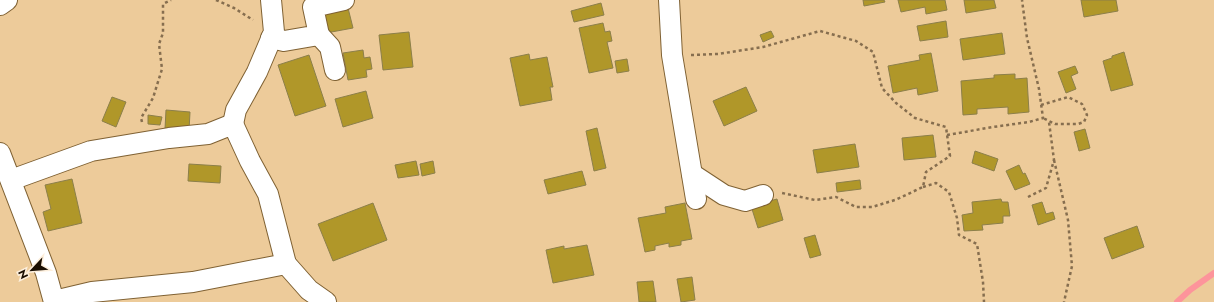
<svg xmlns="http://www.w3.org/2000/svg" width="1214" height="302" font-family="Jost,sans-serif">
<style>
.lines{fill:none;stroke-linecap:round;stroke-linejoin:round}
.stream{stroke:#fd949b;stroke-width:6}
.building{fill:#b09729;stroke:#8c7f4a}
.minor-casing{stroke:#7f6133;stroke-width:22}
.path{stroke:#866e4f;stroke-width:2.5;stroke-dasharray:3 3;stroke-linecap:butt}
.minor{stroke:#fff;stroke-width:20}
</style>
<rect width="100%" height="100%" fill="#edcb9a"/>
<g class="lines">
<polyline class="stream" points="1177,302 1190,290 1214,273"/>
</g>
<g class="building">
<polygon points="863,0 884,0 885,2 864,6"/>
<polygon points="898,0 945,0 947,10 926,14 925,7 901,12"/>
<polygon points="964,0 994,0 996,8 966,13"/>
<polygon points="1081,0 1116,0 1118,11 1084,17"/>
<polygon points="601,3 604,15 574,22 571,11"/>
<polygon points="347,4 353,28 326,33 322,10"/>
<polygon points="946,21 948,37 920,41 917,26"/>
<polygon points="603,23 605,32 610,31 612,41 607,42 613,68 589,73 579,28"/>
<polygon points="771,31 774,37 763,42 760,35"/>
<polygon points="409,32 413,67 383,70 379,35"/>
<polygon points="1002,33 1005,54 963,60 960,39"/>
<polygon points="363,50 364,58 370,57 372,69 366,70 367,77 348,80 343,53"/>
<polygon points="1124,52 1133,85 1111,91 1103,61 1112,58 1112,56"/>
<polygon points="931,53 938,91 918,95 917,88 893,93 888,66 920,60 919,55"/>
<polygon points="529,54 530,60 547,57 553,87 550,87 552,100 520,106 510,58"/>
<polygon points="309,55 326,106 295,116 278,65"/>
<polygon points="627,59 629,71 617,73 615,61"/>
<polygon points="1075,66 1078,73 1071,76 1076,89 1066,93 1058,72"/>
<polygon points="1015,74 1015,79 1027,78 1029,112 1008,114 1008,107 977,109 977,114 963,115 961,81 994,78 994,75"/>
<polygon points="746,87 757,111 724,126 713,101"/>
<polygon points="366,91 373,118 343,127 335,99"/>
<polygon points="112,97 126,102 116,127 102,121"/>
<polygon points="166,110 190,112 189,131 165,129"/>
<polygon points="148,115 162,117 160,125 148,124"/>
<polygon points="597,128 606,168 594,171 586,131"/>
<polygon points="1085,129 1090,148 1079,151 1074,132"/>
<polygon points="933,135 936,157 904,160 902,138"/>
<polygon points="855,144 859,167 817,173 813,150"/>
<polygon points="975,151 998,159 994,171 972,163"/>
<polygon points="416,161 419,175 398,178 395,165"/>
<polygon points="433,161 435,173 422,176 420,164"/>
<polygon points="189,164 221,166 220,183 188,181"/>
<polygon points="1019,165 1023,174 1025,173 1030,184 1015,190 1006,171"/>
<polygon points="582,171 586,185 548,194 544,180"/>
<polygon points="72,179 82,223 48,231 43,212 51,209 45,185"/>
<polygon points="860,180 861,189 837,192 836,183"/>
<polygon points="777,199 783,220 758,228 751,206"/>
<polygon points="1001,199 1002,202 1008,202 1010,216 1003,216 1003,223 982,225 983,230 964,231 962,215 973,213 972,202"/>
<polygon points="1042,202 1046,214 1053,212 1055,219 1038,225 1032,205"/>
<polygon points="373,203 387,240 333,261 318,224"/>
<polygon points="685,203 692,239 681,241 681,245 669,247 669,243 655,246 655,250 645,252 638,218 666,213 665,207"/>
<polygon points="1137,226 1144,247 1112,259 1104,238"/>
<polygon points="815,235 821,255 810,258 804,238"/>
<polygon points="587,245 594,275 553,283 546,250 564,246 564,249"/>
<polygon points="692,277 695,300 681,302 677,279"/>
<polygon points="653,281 656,302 639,302 637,282"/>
</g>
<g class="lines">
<defs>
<g id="minor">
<polyline points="669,0 672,55 696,199"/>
<polyline points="0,5 7,0"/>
<polyline points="319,35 330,47 335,70"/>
<polyline points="271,38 284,41 319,35 313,7 344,0"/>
<polyline points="233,124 236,110 257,72 274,32 271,0"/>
<polyline points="0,153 46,273 54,302"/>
<polyline points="692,174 724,195 745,201 763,195"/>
<polyline points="11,180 91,151 169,138 208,134 233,124 250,161 268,194 286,264"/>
<polyline points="54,301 92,292 193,282 286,264 309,290 326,302"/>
</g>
</defs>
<use href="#minor" class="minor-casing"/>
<g class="path">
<polyline points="216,0 234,8 253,20"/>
<polyline points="691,55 718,54 763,47 820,31 856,41 873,52 882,88 896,103 915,118 946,127 950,156 926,172 923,187 895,200 872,207 856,207 836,197 815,200 782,193"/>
<polyline points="1041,105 1068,97 1082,104 1087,115 1084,122 1078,124 1055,124 1043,118"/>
<polyline points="142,122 141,118 153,98 162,69 159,44 163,33 163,4 171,0"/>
<polyline points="947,135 993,127 1029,122 1043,118 1039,89 1027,38 1022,0"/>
<polyline points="1054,160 1068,220 1072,266 1064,302"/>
<polyline points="923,187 936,183 949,192 957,218 959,235 977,244 983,282 984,302"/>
<polyline points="1028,197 1046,188 1054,160 1049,122"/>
</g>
<use href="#minor" class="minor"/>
</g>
<g transform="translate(32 270) rotate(244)" stroke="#fdefdc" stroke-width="3" paint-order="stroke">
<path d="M0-3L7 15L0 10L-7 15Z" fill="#190d00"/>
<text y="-6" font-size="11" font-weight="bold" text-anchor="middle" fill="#190d00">N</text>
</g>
</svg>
